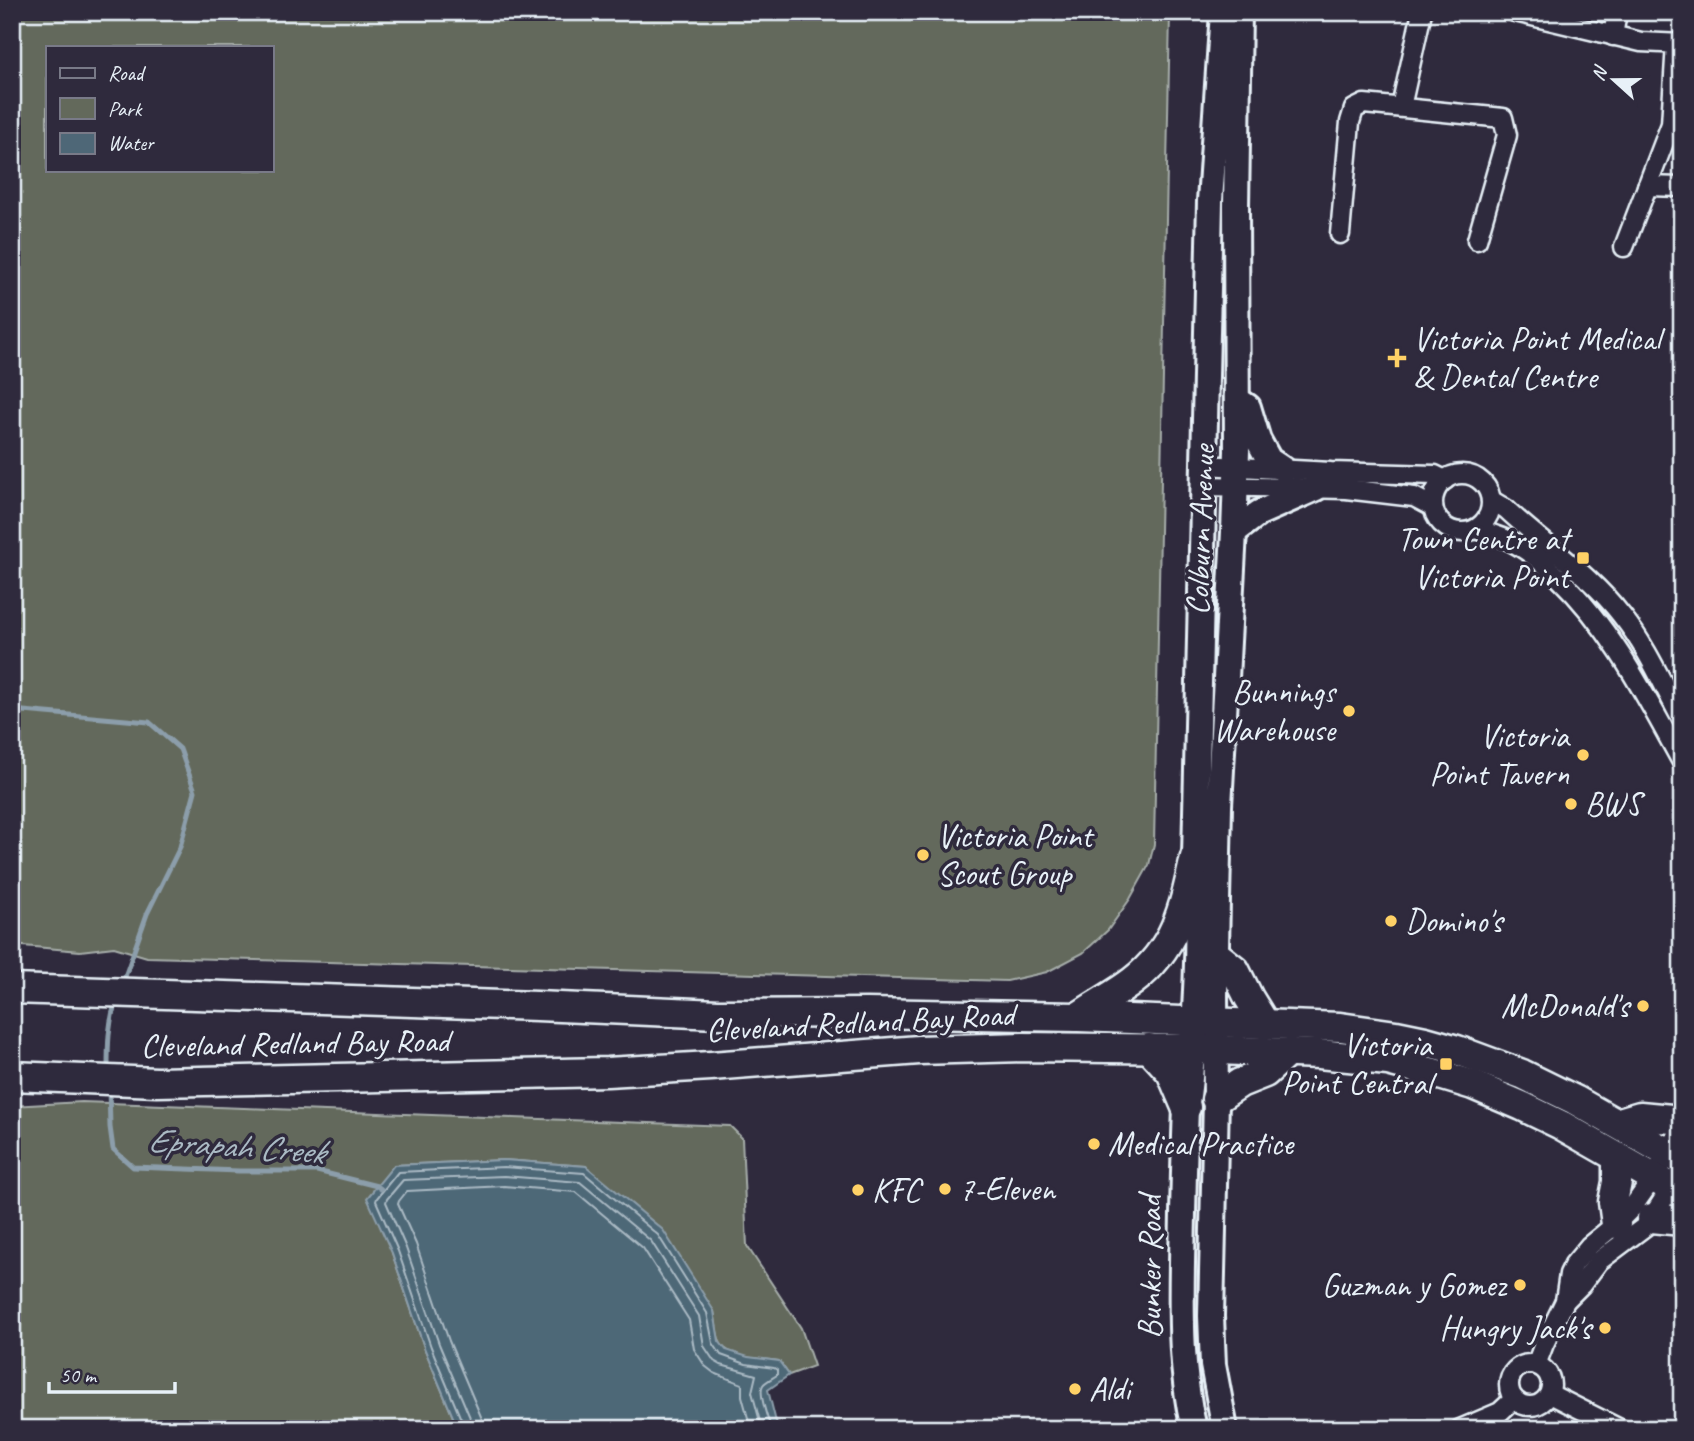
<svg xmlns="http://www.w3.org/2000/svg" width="1694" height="1441" font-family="Caveat,sans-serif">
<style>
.green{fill:#63695b;stroke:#a6adaa;stroke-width:2;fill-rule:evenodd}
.water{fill:#4e6777;stroke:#8c9eab;stroke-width:2}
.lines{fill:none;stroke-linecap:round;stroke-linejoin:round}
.shore{stroke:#aabac4;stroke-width:2}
.stream{stroke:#8c9eab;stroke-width:5}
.minor-casing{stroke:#e8f1f8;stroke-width:23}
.secondary-casing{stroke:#e8f1f8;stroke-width:30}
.trunk-casing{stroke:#e8f1f8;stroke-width:33}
.minor{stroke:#2f2a3d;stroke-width:18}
.secondary{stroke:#2f2a3d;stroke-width:24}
.trunk{stroke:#2f2a3d;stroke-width:28}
.poi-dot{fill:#ffd166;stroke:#2f2a3d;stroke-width:2.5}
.labels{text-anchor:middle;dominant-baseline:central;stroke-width:7;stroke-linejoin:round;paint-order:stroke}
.poi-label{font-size:33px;fill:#e8f1f8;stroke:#2f2a3d;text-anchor:start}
.street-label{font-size:33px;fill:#e8f1f8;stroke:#2f2a3d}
.water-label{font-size:35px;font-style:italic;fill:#aabac4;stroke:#2f2a3d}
</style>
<rect width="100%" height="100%" fill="#2f2a3d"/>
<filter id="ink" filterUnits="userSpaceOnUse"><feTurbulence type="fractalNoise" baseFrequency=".0143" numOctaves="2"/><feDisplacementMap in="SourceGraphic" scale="14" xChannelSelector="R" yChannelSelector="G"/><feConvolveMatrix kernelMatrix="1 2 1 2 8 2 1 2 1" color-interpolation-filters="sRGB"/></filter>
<g filter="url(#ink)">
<g class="green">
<path d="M12 12H1170L1154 844 1149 865 1130 899 1108 930 1083 953 1047 972 1007 981 147 957 114 947 80 951 12 945ZM47 47H271V170H47Z"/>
<path d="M82 1102 730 1126 742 1138 747 1246 801 1328 814 1366 789 1375 779 1361C763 1359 729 1358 721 1344 716 1335 716 1321 714 1311L586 1166 504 1160 394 1165 392 1253 425 1350 458 1429H12V1106Z"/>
</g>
<polygon class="water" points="504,1160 586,1166 663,1230 714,1311 719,1341 726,1350 748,1357 779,1361 789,1375 768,1390 775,1418 779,1429 458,1429 425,1350 392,1253 367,1198 394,1165"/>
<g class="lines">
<g class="shore">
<path d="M464 1429 463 1424 431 1347 398 1251 376 1201 377 1198 398 1172 504 1167 584 1173 658 1235 707 1313 713 1343 721 1355 746 1364 774 1368 777 1370V1375C773 1378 766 1381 763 1385 758 1392 768 1421 772 1429"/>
<polyline points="472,1429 471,1420 439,1344 406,1248 386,1202 387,1199 403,1180 504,1176 580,1182 651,1241 699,1316 704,1346 714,1361 721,1365 756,1375 752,1392 762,1429"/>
<polyline points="483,1429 482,1419 449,1341 416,1244 398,1204 399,1201 407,1191 504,1186 576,1192 643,1248 689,1320 694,1349 705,1366 714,1373 742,1384 742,1396 751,1429"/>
</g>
<g class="stream">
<polyline points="12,710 149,722 180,749 195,791 180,847 147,914 122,985"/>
<path d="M108 1070C108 1045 108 1025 116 1001"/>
<polyline points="109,1087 110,1127 113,1149 133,1167 239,1171 317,1171 377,1186 381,1189"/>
</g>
<defs>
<g id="minor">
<polyline points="1515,12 1641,42 1682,44"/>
<polyline points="1613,36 1617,12"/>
<polyline points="1401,107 1422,12"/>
<polyline points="1647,186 1682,187"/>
<polyline points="1340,234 1350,122 1354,109 1364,104 1503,118 1507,135 1477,240"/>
<polyline points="1624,247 1671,124 1676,43"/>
<polyline points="1204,465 1331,472 1435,475 1445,480"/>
<circle cx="1462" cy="503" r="29"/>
<polyline points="1203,486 1346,489 1414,497 1433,507"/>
<path d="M1491 500 1506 509C1544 545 1590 574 1622 616 1647 647 1663 685 1682 720"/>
<path d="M1476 529C1488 533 1500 536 1512 542 1529 551 1545 564 1559 578 1613 630 1646 697 1682 762"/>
<polyline points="1565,1301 1581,1285 1599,1261 1647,1225 1682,1170"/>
<circle cx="1530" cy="1385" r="21"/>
<polyline points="1536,1365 1544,1344 1565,1301 1569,1274 1574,1264 1589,1246 1616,1224 1632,1208 1653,1178 1682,1128"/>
<polyline points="1550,1394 1620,1429"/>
<polyline points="1460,1429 1500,1412 1514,1399"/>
</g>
<g id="secondary">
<polyline points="1239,401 1248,407 1258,440 1269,460 1284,470"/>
<polyline points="1234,532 1259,513 1316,488"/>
<path d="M1194 1429C1181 1374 1181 1319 1182 1263 1183 1211 1184 1159 1186 1107 1191 1083 1191 1060 1193 1037 1198 977 1199 917 1195 857L1210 201 1223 12"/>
<polyline points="1225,1429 1213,1365 1211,1316 1216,1099 1215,995 1219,806 1234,532 1237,451 1236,206 1239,12"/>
</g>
<g id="trunk">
<polyline points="1215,954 1235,970 1249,998 1265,1024"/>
<polyline points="12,989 537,1006 718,1014 867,1013 1078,1017 1340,1027 1396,1035 1425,1041 1457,1050 1522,1074 1575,1100 1682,1161"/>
<path d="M1078 1017C1096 1004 1115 995 1133 981 1176 948 1184 907 1195 857"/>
<polyline points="1149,1048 1171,1072 1186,1107"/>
<polyline points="12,1076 157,1082 607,1072 711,1066 919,1050 1023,1047 1192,1049 1319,1054 1388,1061 1430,1072 1473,1085 1522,1106 1561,1125 1682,1194"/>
<polyline points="1216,1099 1240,1083 1265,1073 1287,1053"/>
<polyline points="1616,1123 1640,1116 1682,1120"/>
<polyline points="1652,1218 1682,1221"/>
<polyline points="1616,1224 1613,1202 1617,1182 1617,1158"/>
</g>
</defs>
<use href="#minor" class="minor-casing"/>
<use href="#secondary" class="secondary-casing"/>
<use href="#trunk" class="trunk-casing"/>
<use href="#minor" class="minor"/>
<use href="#secondary" class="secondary"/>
<use href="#trunk" class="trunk"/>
</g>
</g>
<g class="poi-dot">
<path d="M1393.5 347.5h7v7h7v7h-7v7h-7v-7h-7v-7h7z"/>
<rect x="1576" y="551" width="14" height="14" rx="3.5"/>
<circle cx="1349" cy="711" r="7"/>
<circle cx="1583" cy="755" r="7"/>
<circle cx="1571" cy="804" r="7"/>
<circle cx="923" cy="855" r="7"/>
<circle cx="1391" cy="921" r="7"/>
<circle cx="1643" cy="1006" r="7"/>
<rect x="1439" y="1057" width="14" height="14" rx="3.5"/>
<circle cx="1094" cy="1144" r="7"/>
<circle cx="945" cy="1189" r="7"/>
<circle cx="858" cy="1190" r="7"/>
<circle cx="1520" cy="1285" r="7"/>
<circle cx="1605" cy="1328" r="7"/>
<circle cx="1075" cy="1389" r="7"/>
</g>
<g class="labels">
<g class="poi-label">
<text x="1413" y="339">Victoria Point Medical<tspan x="1413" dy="38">&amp; Dental Centre</tspan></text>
<text x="1569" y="539" text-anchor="end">Town Centre at<tspan x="1569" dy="38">Victoria Point</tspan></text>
<text x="1335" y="692" text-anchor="end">Bunnings<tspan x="1335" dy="38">Warehouse</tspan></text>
<text x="1569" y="736" text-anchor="end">Victoria<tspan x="1569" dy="38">Point Tavern</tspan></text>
<text x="1585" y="804">BWS</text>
<text x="937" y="836">Victoria Point<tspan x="937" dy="38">Scout Group</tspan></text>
<text x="1405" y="921">Domino's</text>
<text x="1629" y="1006" text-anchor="end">McDonald's</text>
<text x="1432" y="1045" text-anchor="end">Victoria<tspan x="1432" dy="38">Point Central</tspan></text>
<text x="1108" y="1144">Medical Practice</text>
<text x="959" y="1189">7-Eleven</text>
<text x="872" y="1190">KFC</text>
<text x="1506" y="1285" text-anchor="end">Guzman y Gomez</text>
<text x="1591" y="1328" text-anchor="end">Hungry Jack's</text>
<text x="1089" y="1389">Aldi</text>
</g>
<g class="street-label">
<text transform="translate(1200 530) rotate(-88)">Colburn Avenue</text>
<text transform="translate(860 1022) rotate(-3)">Cleveland Redland Bay Road</text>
<text transform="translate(295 1043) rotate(-1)">Cleveland Redland Bay Road</text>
<text transform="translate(1150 1267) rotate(-90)">Bunker Road</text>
</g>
<g class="water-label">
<text transform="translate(236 1146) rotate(4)">Eprapah Creek</text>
</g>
</g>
<rect width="1694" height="1441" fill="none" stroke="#2f2a3d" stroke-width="42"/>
<rect x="21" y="21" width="1652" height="1399" fill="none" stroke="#e8f1f8" stroke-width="2.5" filter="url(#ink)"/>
<rect x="46" y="46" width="228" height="126" fill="#2f2a3d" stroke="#797a88" stroke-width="2"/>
<rect x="60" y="68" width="35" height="10" fill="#2f2a3d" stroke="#797a88" stroke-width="2"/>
<text x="108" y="80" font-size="21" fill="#e8f1f8">Road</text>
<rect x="60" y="98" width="35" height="21" fill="#63695b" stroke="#797a88" stroke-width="2"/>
<text x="108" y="116" font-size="21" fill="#e8f1f8">Park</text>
<rect x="60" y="133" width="35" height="21" fill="#4e6777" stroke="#797a88" stroke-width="2"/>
<text x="108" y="150" font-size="21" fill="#e8f1f8">Water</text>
<g transform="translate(1614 80) rotate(291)" stroke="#2f2a3d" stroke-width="5" paint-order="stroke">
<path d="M0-5L12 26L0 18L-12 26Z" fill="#e8f1f8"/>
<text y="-10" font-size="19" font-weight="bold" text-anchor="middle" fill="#e8f1f8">N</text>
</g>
<path d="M49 1382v10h126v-10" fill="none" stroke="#e8f1f8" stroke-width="3.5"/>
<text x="60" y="1382" font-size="21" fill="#e8f1f8" stroke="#2f2a3d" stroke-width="5" paint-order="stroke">50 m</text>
</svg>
